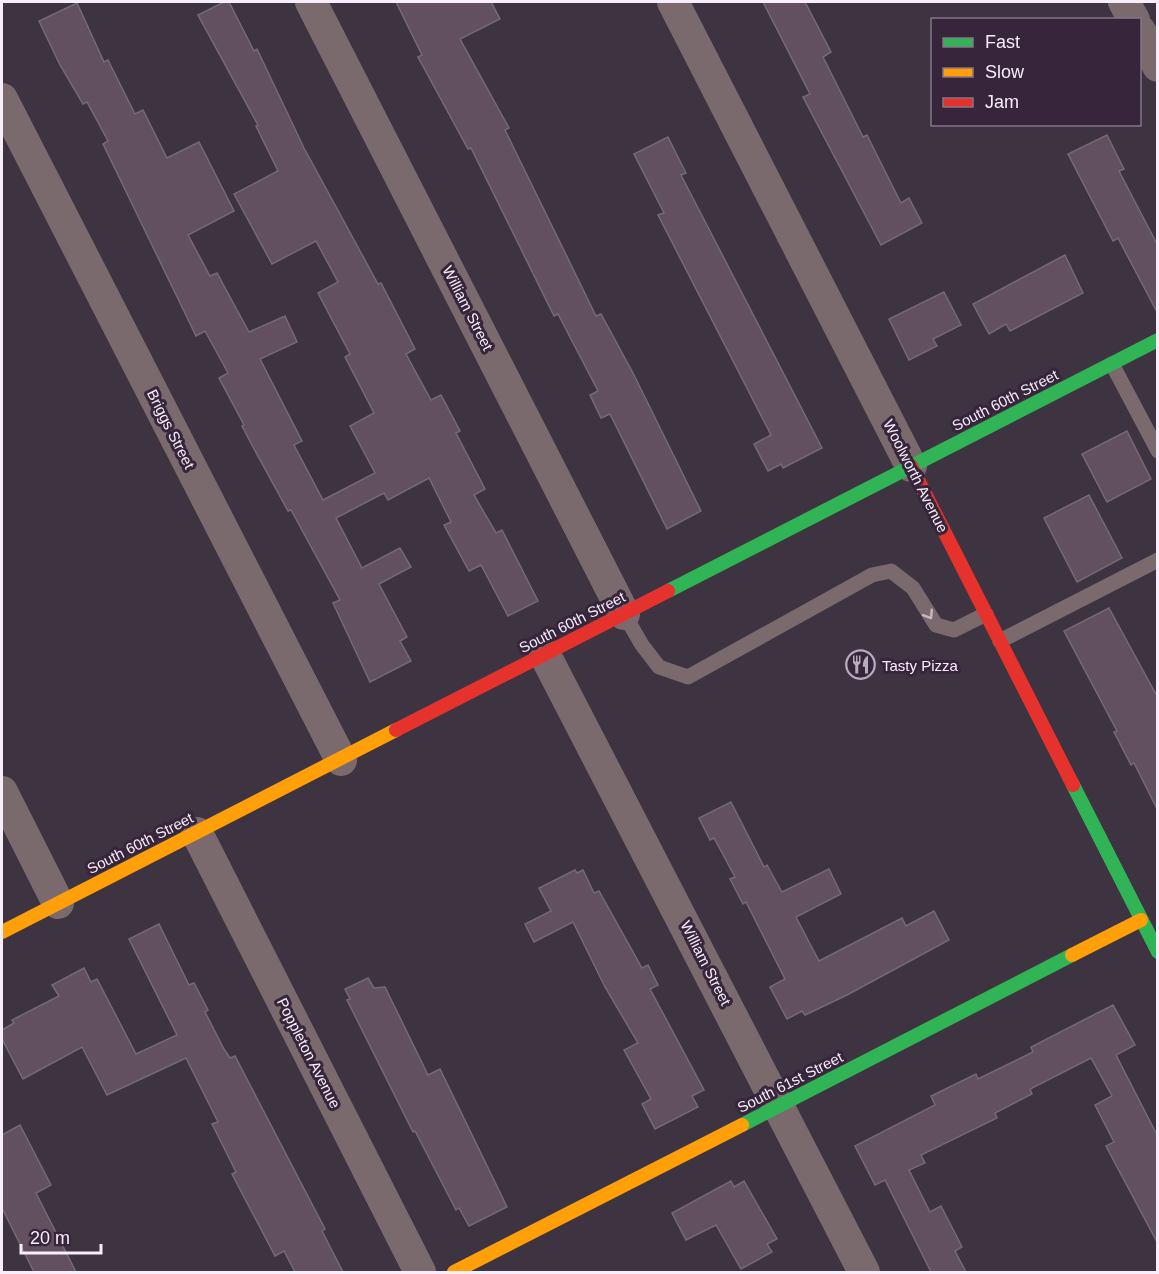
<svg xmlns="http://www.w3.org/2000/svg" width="1159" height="1274" font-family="Arial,sans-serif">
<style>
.building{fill:#62505f;stroke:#746a74;stroke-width:1.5}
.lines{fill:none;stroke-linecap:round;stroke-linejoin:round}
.lane{stroke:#7b6a6d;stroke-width:15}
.street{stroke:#7b6a6d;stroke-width:32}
.fast{stroke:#30b455;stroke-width:14}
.slow{stroke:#ff9f0a;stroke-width:14}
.jam{stroke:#e5322d;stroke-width:14}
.oneway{stroke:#c6b9c2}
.labels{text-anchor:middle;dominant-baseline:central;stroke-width:6;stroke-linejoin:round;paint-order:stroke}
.street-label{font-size:15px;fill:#f8edfb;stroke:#37253b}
.poi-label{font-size:15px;fill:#f8edfb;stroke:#37253b;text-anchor:start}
</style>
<rect width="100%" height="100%" fill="#3e3441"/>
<g class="building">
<polygon points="224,2 229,2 254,51 257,49 304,148 378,284 381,283 415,349 406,354 431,400 441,395 460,431 456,433 485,489 474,495 496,533 502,530 538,601 508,616 481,565 469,571 444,525 451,522 429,478 388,500 384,493 336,518 362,568 400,548 411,567 379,584 407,637 400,641 411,661 370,682 333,603 340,600 291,510 288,511 253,447 242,426 244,425 219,378 228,373 205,331 196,336 103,144 108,141 87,102 83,104 60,65 39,21 77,3 104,62 108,60 135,114 143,110 167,158 199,142 234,211 188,235 210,276 217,273 249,332 285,316 297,342 260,359 302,441 294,445 323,500 375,473 350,426 374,413 345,357 350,354 318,293 338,282 316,241 272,264 234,194 278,171 256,126 258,125 198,15"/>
<polygon points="396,2 491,2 500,19 460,39 509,128 505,130 596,316 601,314 633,373 701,511 667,529 610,414 601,418 590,395 598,391 558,314 554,316 471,148 468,149 418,57 422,55"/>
<polygon points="763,2 805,2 831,52 823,57 863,137 867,135 901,203 909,198 922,223 881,245 803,97 810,94"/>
<polygon points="1107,135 1124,169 1119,171 1158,246 1158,314 1118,238 1113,241 1068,154"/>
<polygon points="668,137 686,173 681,175 822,448 783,468 781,464 768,471 754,444 771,435 658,215 664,213 634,154"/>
<polygon points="1065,255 1083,293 1010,331 1006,324 989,334 973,304"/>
<polygon points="944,292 961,325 933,339 937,346 909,360 889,319"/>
<polygon points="1127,431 1151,479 1107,502 1082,454"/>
<polygon points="1089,495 1122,558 1077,582 1044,518"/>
<polygon points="1109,608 1158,698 1158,811 1134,763 1131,765 1114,732 1117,731 1064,631"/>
<polygon points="731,802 764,867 767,865 782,892 829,869 841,894 796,917 819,961 902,918 906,926 934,911 949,940 847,995 805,1015 802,1011 787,1019 770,987 785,979 746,902 743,904 730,879 735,877 714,838 710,840 699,818"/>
<polygon points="575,870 577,873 583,870 594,893 599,891 642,968 648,965 658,985 650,989 704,1090 692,1096 698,1107 655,1129 642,1104 651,1099 624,1050 638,1043 605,987 573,922 534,942 525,924 551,911 539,888"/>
<polygon points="159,924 189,985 194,983 208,1010 205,1012 224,1049 230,1058 235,1056 325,1229 322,1231 343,1272 295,1272 284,1251 275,1256 232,1174 236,1172 212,1124 218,1122 186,1058 107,1095 82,1047 23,1079 2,1039 2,1030 14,1023 12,1020 59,996 52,985 84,968 91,982 97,979 136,1054 177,1035 129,939"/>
<polygon points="368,978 374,988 385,987 428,1075 440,1069 507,1207 469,1226 459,1208 456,1210 415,1131 413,1132 347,1000 350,999 345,989"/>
<polygon points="1113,1005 1135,1045 1116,1055 1158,1137 1158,1244 1106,1146 1114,1142 1095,1105 1112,1096 1091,1058 1030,1089 1032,1094 995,1113 997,1118 921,1155 925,1163 909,1170 930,1212 941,1206 962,1247 955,1251 966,1272 931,1272 885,1180 875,1185 855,1146 935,1105 931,1096 976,1074 978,1079 1033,1052 1031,1047"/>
<polygon points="20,1125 51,1185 36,1193 76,1272 34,1272 2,1208 2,1135"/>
<polygon points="731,1181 734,1187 744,1181 777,1239 767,1244 772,1252 741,1269 716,1225 686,1240 672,1213"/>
</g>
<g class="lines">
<g class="lane">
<polyline points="1112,364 1158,451"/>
<polyline points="624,614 642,645 659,667 688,677 872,575 891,571 913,588 936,625 954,630 986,614"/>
<polyline points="1000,641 1158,560"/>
</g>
<g class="street">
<polyline points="311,2 624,614"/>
<polyline points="673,2 911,466"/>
<polyline points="1124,2 1134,20"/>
<polyline points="1140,31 1158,66"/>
<polyline points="2,99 341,760"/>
<polyline points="545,655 864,1272"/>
<polyline points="2,792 58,903"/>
<polyline points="197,833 420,1272"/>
</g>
<g class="fast">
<polyline points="668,591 1158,340"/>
<polyline points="1073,785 1158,952"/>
<polyline points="742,1125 1072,955"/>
</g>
<g class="slow">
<polyline points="2,932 396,730"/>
<polyline points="1072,955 1141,920"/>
<polyline points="454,1272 742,1125"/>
</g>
<g class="jam">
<polyline points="911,466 1073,785"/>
<polyline points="396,730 668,591"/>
</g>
</g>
<defs><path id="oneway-chevron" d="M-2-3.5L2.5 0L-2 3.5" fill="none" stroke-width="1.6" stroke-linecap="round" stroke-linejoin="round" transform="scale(1.5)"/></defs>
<use class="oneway" href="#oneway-chevron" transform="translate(929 615) rotate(58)"/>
<defs>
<symbol id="restaurant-ring" viewBox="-11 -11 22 22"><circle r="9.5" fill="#37253b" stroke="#b7acba" stroke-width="1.5"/><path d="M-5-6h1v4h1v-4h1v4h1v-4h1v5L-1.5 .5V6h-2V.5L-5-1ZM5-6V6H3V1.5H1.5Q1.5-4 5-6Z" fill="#b7acba"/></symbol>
</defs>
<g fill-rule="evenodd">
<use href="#restaurant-ring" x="844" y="648" width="33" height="33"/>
</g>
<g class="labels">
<g class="street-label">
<text transform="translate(468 308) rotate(63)">William Street</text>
<text transform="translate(1005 400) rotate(-27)">South 60th Street</text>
<text transform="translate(171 429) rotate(63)">Briggs Street</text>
<text transform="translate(916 476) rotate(63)">Woolworth Avenue</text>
<text transform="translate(572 622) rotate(-27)">South 60th Street</text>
<text transform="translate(140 843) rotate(-27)">South 60th Street</text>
<text transform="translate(706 963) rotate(63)">William Street</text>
<text transform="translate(309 1053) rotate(63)">Poppleton Avenue</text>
<text transform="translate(790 1082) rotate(-27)">South 61st Street</text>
</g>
<g class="poi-label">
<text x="882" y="665">Tasty Pizza</text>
</g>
</g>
<rect width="1159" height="1274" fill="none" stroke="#f8edfb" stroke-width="6"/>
<rect x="931" y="18" width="210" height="108" fill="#37253b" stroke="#847588" stroke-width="1.5"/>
<rect x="943" y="38" width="30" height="9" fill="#30b455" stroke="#847588" stroke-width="1.5"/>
<text x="985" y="48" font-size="18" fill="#f8edfb">Fast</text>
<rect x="943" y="68" width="30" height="9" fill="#ff9f0a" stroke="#847588" stroke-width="1.5"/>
<text x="985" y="78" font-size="18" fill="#f8edfb">Slow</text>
<rect x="943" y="98" width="30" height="9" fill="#e5322d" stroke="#847588" stroke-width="1.5"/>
<text x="985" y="108" font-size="18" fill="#f8edfb">Jam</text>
<path d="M21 1244v9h80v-9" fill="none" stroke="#f8edfb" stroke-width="3"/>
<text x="30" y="1244" font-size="18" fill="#f8edfb" stroke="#37253b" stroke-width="4.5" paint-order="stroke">20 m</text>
</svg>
